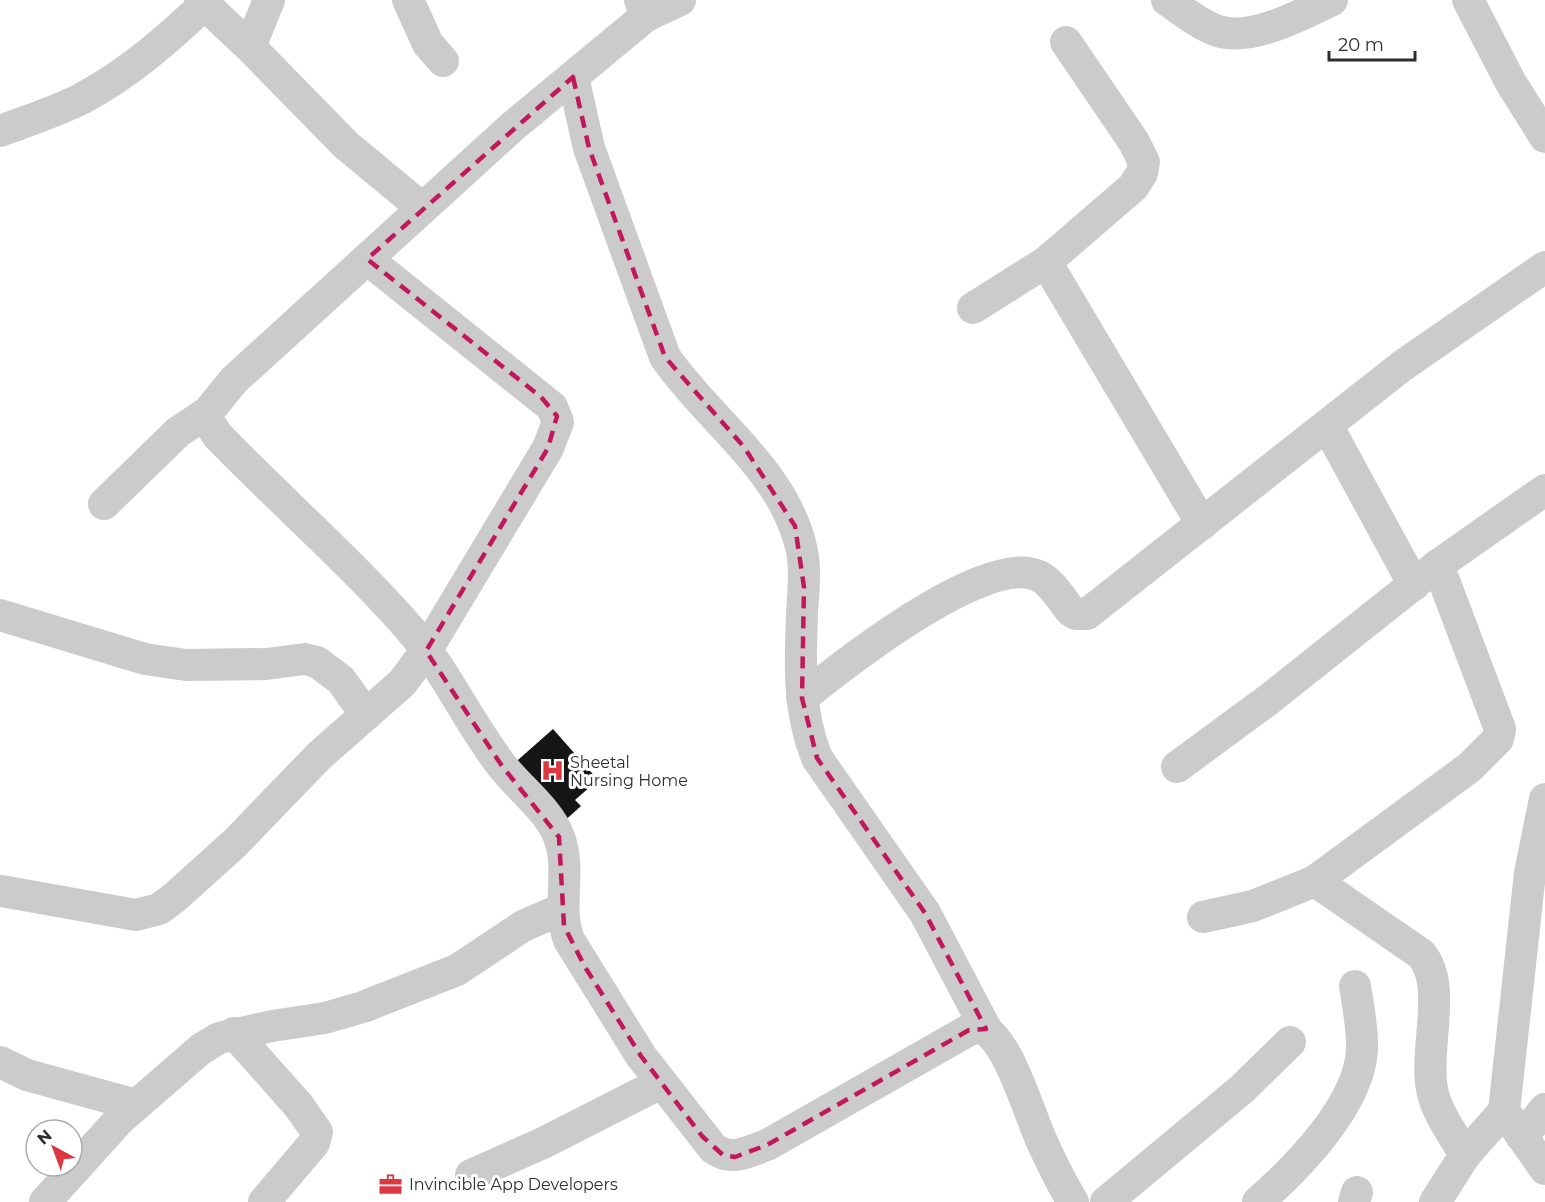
<svg xmlns="http://www.w3.org/2000/svg" width="1545" height="1202" font-family="Montserrat,sans-serif">
<style>
.building{fill:#151515}
.lines{fill:none;stroke-linecap:round;stroke-linejoin:round}
.minor{stroke:#cbcbcb;stroke-width:32}
.marked{fill:none;stroke:#c2185b;stroke-width:4.5;stroke-dasharray:12 8;stroke-linejoin:round}
.labels{text-anchor:middle;dominant-baseline:central;stroke-width:6;stroke-linejoin:round;paint-order:stroke}
.poi-label{font-size:16px;fill:#2e2e2e;stroke:#fff;text-anchor:start}
</style>
<rect width="100%" height="100%" fill="#fff"/>
<polygon class="building" points="553,729 598,780 575,800 581,806 561,824 510,767"/>
<g class="lines">
<g class="minor">
<polyline points="200,0 250,47 346,145 422,208"/>
<polyline points="408,0 428,44 443,61"/>
<path d="M640 0 646 16 512 127 234 380 208 412V421L218 436C280 500 349 560 408 627 445 669 468 722 502 766 520 789 549 810 559 837 572 871 556 906 569 940L641 1056 713 1148C732 1162 747 1152 767 1145L969 1030 981 1027C1010 1041 1029 1115 1043 1144 1052 1164 1062 1184 1073 1202"/>
<path d="M1167 0C1183 11 1200 25 1218 31 1251 42 1303 14 1332 0"/>
<polyline points="1468,0 1511,83 1545,137"/>
<polyline points="646,16 680,0"/>
<polyline points="250,47 269,0"/>
<path d="M573 77 589 148 665 357C709 421 785 470 802 551 806 572 803 594 802 615 800 664 798 711 817 758L925 913 986 1029"/>
<path d="M0 131C27 121 55 112 81 99 128 74 167 40 205 4"/>
<polyline points="1046,262 1133,187 1142,173 1144,162 1134,142 1066,42"/>
<polyline points="973,308 1046,262 1202,524"/>
<polyline points="1328,427 1414,585"/>
<polyline points="104,504 178,432 208,412"/>
<polyline points="0,615 145,659 186,665 266,664 305,659 317,662 341,680 366,715"/>
<path d="M802 698C843 665 983 554 1036 575 1051 580 1061 599 1071 611L1076 614H1087L1402 366 1545 267"/>
<polyline points="1177,767 1268,700 1438,565 1545,490"/>
<path d="M1315 881 1421 954C1448 985 1424 1049 1432 1089 1436 1112 1453 1134 1465 1155"/>
<polyline points="1,891 136,915 159,909 174,898 235,843 320,755 402,683 426,651 548,448 558,422 552,407 367,259"/>
<polyline points="1203,917 1253,906 1315,881 1470,767 1498,739 1500,729 1438,565"/>
<polyline points="234,1033 298,1105 317,1132 314,1143 264,1202"/>
<polyline points="0,1062 27,1075 136,1105"/>
<polyline points="1504,1111 1545,1169"/>
<polyline points="1522,1137 1545,1109"/>
<polyline points="471,1175 543,1143 661,1083"/>
<polyline points="45,1202 119,1120 201,1049 219,1038 272,1026 325,1018 363,1007 457,970 523,926 562,909"/>
<polyline points="1106,1202 1242,1089 1290,1042"/>
<path d="M1258 1202C1298 1167 1359 1105 1362 1050 1363 1029 1358 1006 1355 986"/>
<polyline points="1354,1202 1357,1192"/>
<polyline points="1435,1202 1465,1155 1504,1111 1530,873 1545,799"/>
</g>
</g>
<path class="marked" d="M573 77 589 148 665 357 744 447 795 526 804 587 802 698 817 758 925 913 986 1029 969 1030 767 1145 735 1157 723 1155 702 1136 641 1056 585 967 564 926 559 837 502 766 426 651 548 448 557 416 541 397 367 259Z"/>
<defs>
<symbol id="hospital-bare" viewBox="-9 -9 18 18"><path d="M-5-5h3v3.5h4V-5h3V5h-3V1.5h-4V5h-3Z" fill="#dd3740" stroke="#fff" stroke-width="2.5" paint-order="stroke"/></symbol>
<symbol id="office-bare" viewBox="-9 -9 18 18"><path d="M-6-3h4V-5.5h4V-3h4V5H-6ZM-1-4.5V-3h2v-1.5ZM-6 0V1H6V0Z" fill="#dd3740" stroke="#fff" stroke-width="2.5" paint-order="stroke"/></symbol>
</defs>
<g fill-rule="evenodd">
<use href="#hospital-bare" x="536" y="754" width="33" height="33"/>
<use href="#office-bare" x="374" y="1168" width="33" height="33"/>
</g>
<g class="labels">
<g class="poi-label">
<text x="570" y="762">Sheetal<tspan x="570" dy="18">Nursing Home</tspan></text>
<text x="409" y="1184">Invincible App Developers</text>
</g>
</g>
<g transform="translate(54 1148) rotate(319)"><circle r="28" fill="#ffffff" stroke="#ababab" stroke-width="1.5"/>
<path d="M0-4.5L10 22L0 15L-10 22Z" fill="#dd3740"/>
<text y="-9" font-size="16" font-weight="bold" text-anchor="middle" fill="#2e2e2e">N</text>
</g>
<path d="M1329 51v9h86v-9" fill="none" stroke="#2e2e2e" stroke-width="3"/>
<text x="1338" y="51" font-size="18" fill="#2e2e2e" stroke="#ffffff" stroke-width="4.5" paint-order="stroke">20 m</text>
</svg>
